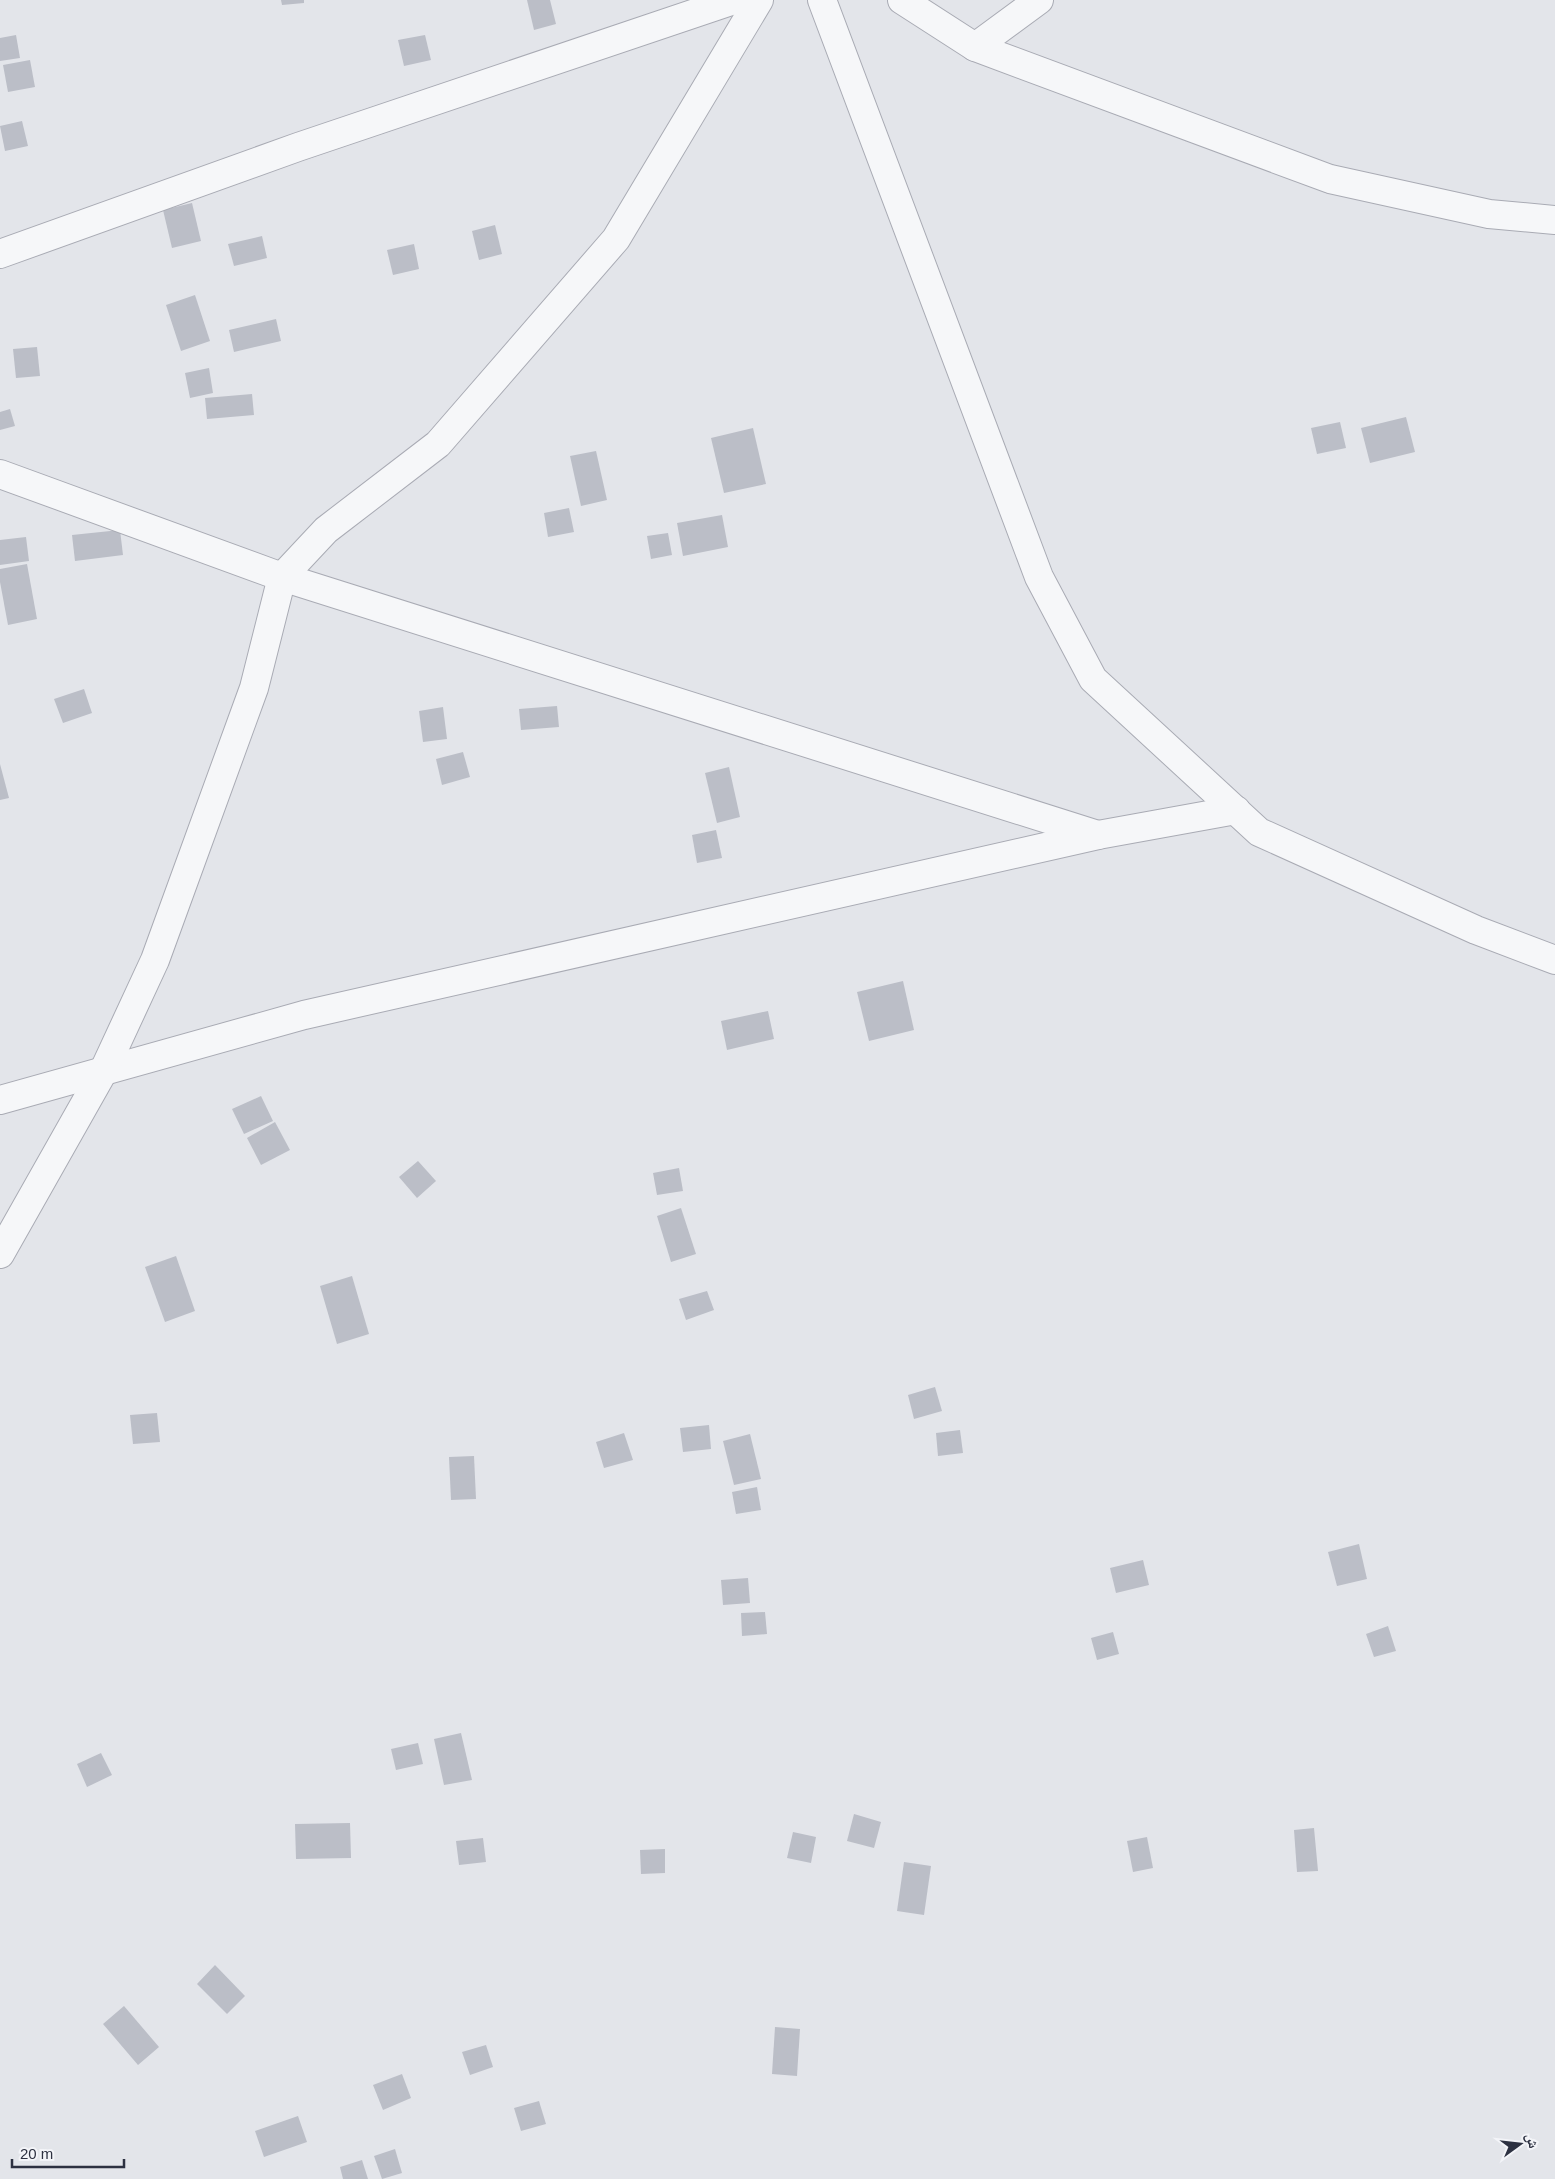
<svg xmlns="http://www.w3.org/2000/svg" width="1555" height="2179" font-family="Arial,'Noto Naskh Arabic',sans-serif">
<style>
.building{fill:#bbbec7}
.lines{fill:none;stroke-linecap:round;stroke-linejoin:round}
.minor-casing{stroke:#a9abb4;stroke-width:30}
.tertiary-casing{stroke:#a9abb4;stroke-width:30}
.minor{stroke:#f6f7f9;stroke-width:28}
.tertiary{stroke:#f6f7f9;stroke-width:28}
</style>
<rect width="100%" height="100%" fill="#e3e5ea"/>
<g class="building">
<polygon points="281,0 304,0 304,3 282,5"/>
<polygon points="527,0 550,0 556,24 534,30"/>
<polygon points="16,35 20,58 0,61 0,38"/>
<polygon points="425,35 431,60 404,66 398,40"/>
<polygon points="30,60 35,87 8,92 3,65"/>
<polygon points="22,121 28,146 5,151 0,126"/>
<polygon points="192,203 201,241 172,248 163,210"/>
<polygon points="495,225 502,254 479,260 472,231"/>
<polygon points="262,236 267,258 234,266 228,244"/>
<polygon points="414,244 419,269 393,275 387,250"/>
<polygon points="195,295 210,341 181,351 166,305"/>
<polygon points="276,319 281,341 234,352 229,330"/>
<polygon points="37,347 40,376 16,378 13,349"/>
<polygon points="209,368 213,393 190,398 185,373"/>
<polygon points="252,394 254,415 207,419 205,398"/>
<polygon points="10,409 15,426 0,430 0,412"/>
<polygon points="1406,417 1415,452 1370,463 1361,428"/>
<polygon points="1340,422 1346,448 1317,454 1311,428"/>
<polygon points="753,428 766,484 724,493 711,438"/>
<polygon points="596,451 607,500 581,506 570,456"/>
<polygon points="569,508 574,532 548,537 544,513"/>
<polygon points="722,515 728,547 683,556 677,523"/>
<polygon points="120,530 123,555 75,561 72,535"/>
<polygon points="668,533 672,555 651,559 647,536"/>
<polygon points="26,537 29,561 0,565 0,540"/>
<polygon points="27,564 37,619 8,625 0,582 0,569"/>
<polygon points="84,689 92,713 63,723 54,699"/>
<polygon points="557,706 559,727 521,730 519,709"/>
<polygon points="443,707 447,739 423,742 419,711"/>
<polygon points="463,752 470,777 442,785 436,759"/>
<polygon points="0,764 9,798 0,800"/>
<polygon points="729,767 740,817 717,823 705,773"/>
<polygon points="716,830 722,858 697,863 692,835"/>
<polygon points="903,981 914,1030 869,1041 857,992"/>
<polygon points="768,1011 774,1039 727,1050 721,1021"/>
<polygon points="261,1096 273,1121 244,1134 232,1109"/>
<polygon points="275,1122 290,1150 261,1165 247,1138"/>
<polygon points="418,1161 436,1181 417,1198 399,1177"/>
<polygon points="679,1168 683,1191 657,1195 653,1173"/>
<polygon points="681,1208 696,1254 671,1262 657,1216"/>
<polygon points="176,1256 195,1311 165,1322 145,1267"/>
<polygon points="352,1276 369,1334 337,1344 320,1286"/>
<polygon points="707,1291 714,1310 686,1320 679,1299"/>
<polygon points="935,1387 942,1411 914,1419 908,1395"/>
<polygon points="157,1413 160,1442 133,1444 130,1415"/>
<polygon points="709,1425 711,1449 683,1452 680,1428"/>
<polygon points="960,1430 963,1453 938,1456 936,1433"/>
<polygon points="624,1433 633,1460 604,1468 596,1442"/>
<polygon points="750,1434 761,1479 734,1485 723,1441"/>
<polygon points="474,1456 476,1499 451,1500 449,1457"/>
<polygon points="757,1487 761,1510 736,1514 732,1492"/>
<polygon points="1359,1544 1367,1579 1337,1586 1328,1552"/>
<polygon points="1143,1560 1149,1585 1116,1593 1110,1568"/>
<polygon points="748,1578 750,1603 723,1605 721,1580"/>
<polygon points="765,1612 767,1634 742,1636 741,1613"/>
<polygon points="1388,1626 1396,1651 1374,1657 1366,1634"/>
<polygon points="1113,1632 1119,1654 1097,1660 1091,1638"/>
<polygon points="461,1733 472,1780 444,1785 434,1739"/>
<polygon points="418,1743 423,1764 396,1770 391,1749"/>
<polygon points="101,1753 112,1775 87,1787 77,1764"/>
<polygon points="854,1814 881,1822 874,1848 847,1841"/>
<polygon points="350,1823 351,1858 296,1859 295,1824"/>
<polygon points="1314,1828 1318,1871 1297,1872 1294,1830"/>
<polygon points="793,1832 816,1837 811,1863 787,1858"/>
<polygon points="1147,1837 1153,1868 1133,1872 1127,1841"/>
<polygon points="483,1838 486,1862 459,1865 456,1841"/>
<polygon points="665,1849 665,1873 641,1874 640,1850"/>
<polygon points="904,1862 931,1866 924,1915 897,1911"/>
<polygon points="215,1965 245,1996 227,2014 197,1984"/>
<polygon points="124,2006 159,2047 138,2065 103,2024"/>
<polygon points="775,2027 800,2029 797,2076 772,2074"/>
<polygon points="486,2045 493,2067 470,2075 462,2052"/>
<polygon points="402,2074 411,2098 383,2110 373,2085"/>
<polygon points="539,2101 546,2124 521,2131 514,2108"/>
<polygon points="298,2116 307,2142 264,2157 255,2131"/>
<polygon points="395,2149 402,2173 382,2179 374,2156"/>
<polygon points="362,2160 368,2179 343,2179 340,2167"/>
</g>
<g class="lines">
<defs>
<g id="minor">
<polyline points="902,0 975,47 1039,0"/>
<polyline points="975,47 1330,179 1489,214 1555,220"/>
<polyline points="0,254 298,147 734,0"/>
<polyline points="0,474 282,577 1098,835"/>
<polyline points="0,1100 304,1015 1098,835 1236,810"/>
<polyline points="0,1254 104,1070 155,960 254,688 282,577 326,530 438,444 616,239 759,0"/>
</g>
<polyline id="tertiary" points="822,0 1039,577 1093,679 1259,832 1476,930 1555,960"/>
</defs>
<use href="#minor" class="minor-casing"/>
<use href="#tertiary" class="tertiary-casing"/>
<use href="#minor" class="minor"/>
<use href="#tertiary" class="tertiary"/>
</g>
<g transform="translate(1520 2144) rotate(75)" stroke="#f3f4f8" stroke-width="4" paint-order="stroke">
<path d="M0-4L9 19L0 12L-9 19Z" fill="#2d3141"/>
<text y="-8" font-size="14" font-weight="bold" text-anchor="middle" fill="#2d3141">ش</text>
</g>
<path d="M12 2159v8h112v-8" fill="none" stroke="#2d3141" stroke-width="2.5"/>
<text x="20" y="2159" font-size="15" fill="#2d3141" stroke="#f3f4f8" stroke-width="4" paint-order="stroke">20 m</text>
</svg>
